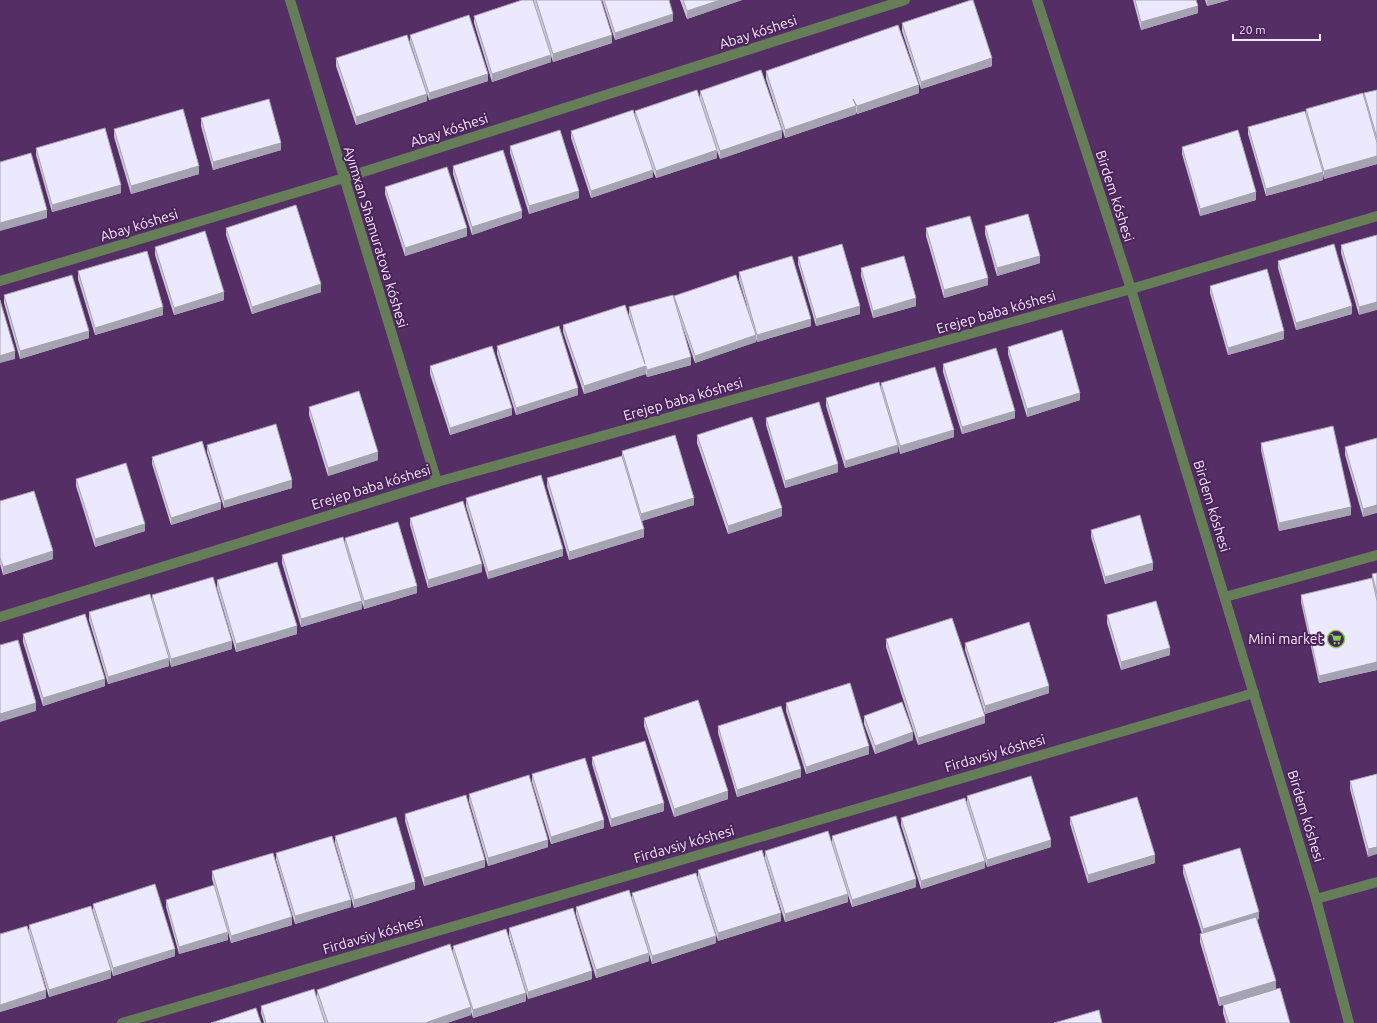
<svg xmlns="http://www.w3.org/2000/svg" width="1377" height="1023" font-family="Ubuntu,sans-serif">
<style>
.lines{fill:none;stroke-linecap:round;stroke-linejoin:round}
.street{stroke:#657e58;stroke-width:10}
.wall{fill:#cbc8da}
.shaded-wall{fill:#a5a2b1}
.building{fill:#ece8fd;stroke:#a5a2b1}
.labels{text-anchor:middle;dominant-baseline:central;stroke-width:4;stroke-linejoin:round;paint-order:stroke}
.street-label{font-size:14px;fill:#f5e7fb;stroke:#4b235b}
.poi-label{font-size:14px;fill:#f5e7fb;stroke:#4b235b;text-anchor:end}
</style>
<rect width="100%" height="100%" fill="#562e66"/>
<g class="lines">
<g class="street">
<polyline points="290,0 437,482"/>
<polyline points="1037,0 1131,289 1316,899 1349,1023"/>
<polyline points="0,281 344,178 905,0"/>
<polyline points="1225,597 1377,555"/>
<polyline points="0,617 437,482 1131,289 1377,216"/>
<polyline points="1316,899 1377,882"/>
<polyline points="122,1023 1254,693"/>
</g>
</g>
<g class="wall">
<polygon points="534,0 601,0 612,43 553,62 551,56 551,62 492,82 474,23 474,16 534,2"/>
<polygon points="602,0 669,0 673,21 615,40"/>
<polygon points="680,0 742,0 687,19"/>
<polygon points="1133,0 1196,0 1198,13 1141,30"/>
<polygon points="1205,0 1229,0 1207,6"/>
<polygon points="902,23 992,66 921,89 902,31"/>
<polygon points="410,35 488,81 429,100 410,42"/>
<polygon points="336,58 427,101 356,125 336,66"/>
<polygon points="766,71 919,93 857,114 856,112 856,114 785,138 766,79"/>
<polygon points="1377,90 1377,164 1324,179 1323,174 1323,180 1266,196 1248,134 1248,127 1306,114 1306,109 1364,98 1364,93"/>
<polygon points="700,91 782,138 720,159 717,151 717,158 656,178 653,171 653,177 591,198 571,138 571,131 635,118 635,111 700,97"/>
<polygon points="201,118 281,150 213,170 201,126"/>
<polygon points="114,129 199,174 131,194 114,137"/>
<polygon points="510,146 579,198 529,214 510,153"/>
<polygon points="1182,147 1256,200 1200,216 1182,154"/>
<polygon points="36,148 121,193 52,212 36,155"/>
<polygon points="453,166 522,218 472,235 453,174"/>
<polygon points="385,187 467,236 405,256 385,194"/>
<polygon points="985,226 1040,263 997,276 985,234"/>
<polygon points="226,228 321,292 252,314 226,235"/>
<polygon points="926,228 988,285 944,298 926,236"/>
<polygon points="1377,235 1359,315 1341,253 1341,245"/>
<polygon points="155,247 224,300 174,315 155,255"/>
<polygon points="798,257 860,314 816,326 798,264"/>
<polygon points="1278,261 1352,314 1296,330 1278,268"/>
<polygon points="861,268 916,306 873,318 861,276"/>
<polygon points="78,271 163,315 95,335 78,279"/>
<polygon points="739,272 811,326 757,342 756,339 756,342 695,363 682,325 691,365 647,377 646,374 584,394 563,332 563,325 633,328 629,315 629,307 674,300 674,296 747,306 739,280"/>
<polygon points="1210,286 1284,339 1228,355 1210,293"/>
<polygon points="4,295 89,338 20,359 4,303"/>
<polygon points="497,346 578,395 516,415 497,354"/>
<polygon points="1008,347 1080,400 1027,417 1008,354"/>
<polygon points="943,364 1015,418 962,434 943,372"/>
<polygon points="430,366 512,415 450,435 430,374"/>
<polygon points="881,383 954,437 900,454 898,445 898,452 845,468 826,406 826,398 881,389"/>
<polygon points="309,407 378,460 328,476 309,415"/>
<polygon points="766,418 838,472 785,488 766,425"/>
<polygon points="697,435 782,516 728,534 697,443"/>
<polygon points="1377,438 1363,517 1345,455 1345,447"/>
<polygon points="1261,443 1351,515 1279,531 1261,450"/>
<polygon points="207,445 292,488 224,508 207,452"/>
<polygon points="622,451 694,505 642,521 644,537 569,560 547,486 547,478 622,456"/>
<polygon points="152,457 221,509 171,525 152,464"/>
<polygon points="76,479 145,531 95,547 76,486"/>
<polygon points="466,498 563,556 488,579 466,506"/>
<polygon points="0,501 53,559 3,575 0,564"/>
<polygon points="410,518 482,572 428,588 410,525"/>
<polygon points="1091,530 1153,570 1105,584 1091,537"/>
<polygon points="345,538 417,593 364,609 345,545"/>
<polygon points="282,555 362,609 301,627 282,563"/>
<polygon points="1377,573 1377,670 1319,683 1301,602 1301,595 1372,580 1372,574"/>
<polygon points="217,580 297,634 236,652 217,588"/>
<polygon points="152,595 232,649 171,667 169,658 169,666 108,684 89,620 89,612 152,602"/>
<polygon points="1107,615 1170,655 1121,670 1107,623"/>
<polygon points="23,634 105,686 43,706 23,642"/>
<polygon points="886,639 985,723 918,745 886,647"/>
<polygon points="965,643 1049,693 985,714 965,650"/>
<polygon points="786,703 869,754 806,774 786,711"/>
<polygon points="864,716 913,740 875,754 864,724"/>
<polygon points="644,718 728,799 674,817 644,726"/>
<polygon points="718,726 801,777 737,797 718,733"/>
<polygon points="592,757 664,811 611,827 592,764"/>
<polygon points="532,774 604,828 551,844 532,782"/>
<polygon points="1377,774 1368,857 1350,789 1350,781"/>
<polygon points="469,794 548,847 488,866 469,801"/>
<polygon points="967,796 1051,847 987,867 967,804"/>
<polygon points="405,814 485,867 424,886 405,821"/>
<polygon points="1070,817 1155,863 1088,883 1070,824"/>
<polygon points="901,818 985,868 921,889 901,825"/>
<polygon points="335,836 415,889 354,908 335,843"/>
<polygon points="832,836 916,887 852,907 848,895 848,902 785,922 765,859 765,851 832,843"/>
<polygon points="276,853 351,907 295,924 276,860"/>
<polygon points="1183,865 1259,919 1257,920 1276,989 1219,1006 1200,942 1200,934 1202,934 1183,873"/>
<polygon points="698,870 781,921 718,941 698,878"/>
<polygon points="212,871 292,925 231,943 228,932 228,940 179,954 166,907 166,900 214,886 212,879"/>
<polygon points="632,893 716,943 652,964 649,954 649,961 596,978 576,914 576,907 632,899"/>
<polygon points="93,904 175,956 113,976 93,911"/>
<polygon points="29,925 111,978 49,997 39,964 46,998 0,1012 0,934 29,932"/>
<polygon points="509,928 592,979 528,999 509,936"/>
<polygon points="453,946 526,1001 473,1018 471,1012 471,1015 447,1023 264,1023 261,1013 261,1006 317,996 317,990 453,953"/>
<polygon points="1223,1005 1290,1023 1226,1023 1223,1013"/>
</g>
<g class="shaded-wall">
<polygon points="720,0 742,0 687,19 687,11"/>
<polygon points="1207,0 1229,0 1207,6"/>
<polygon points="1198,6 1198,13 1141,30 1141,22"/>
<polygon points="673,14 673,21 615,40 615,33"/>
<polygon points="612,35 612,43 553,62 553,54"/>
<polygon points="551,55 551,62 492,82 492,74"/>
<polygon points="992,58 992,66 921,89 921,82"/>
<polygon points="488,74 488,81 429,100 429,93"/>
<polygon points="919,85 919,93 857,114 857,106"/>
<polygon points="427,94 427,101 356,125 356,117"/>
<polygon points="856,106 856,114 785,138 785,130"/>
<polygon points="782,130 782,138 720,159 720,151"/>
<polygon points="281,143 281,150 213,170 213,162"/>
<polygon points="717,150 717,158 656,178 656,171"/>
<polygon points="1377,156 1377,164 1324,179 1324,171"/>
<polygon points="199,166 199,174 131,194 131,186"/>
<polygon points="653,170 653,177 591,198 591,191"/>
<polygon points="1323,172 1323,180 1266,196 1266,189"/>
<polygon points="121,185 121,193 52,212 52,205"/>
<polygon points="579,191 579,198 529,214 529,206"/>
<polygon points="1256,192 1256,200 1200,216 1200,209"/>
<polygon points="47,210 47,218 0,231 0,223"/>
<polygon points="522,211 522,218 472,235 472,227"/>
<polygon points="467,228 467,236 405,256 405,248"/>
<polygon points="1040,256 1040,263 997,276 997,268"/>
<polygon points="988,278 988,285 944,298 944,290"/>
<polygon points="321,284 321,292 252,314 252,307"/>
<polygon points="224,292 224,300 174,315 174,308"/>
<polygon points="916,298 916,306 873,318 873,311"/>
<polygon points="1377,302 1377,310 1359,315 1359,307"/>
<polygon points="860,306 860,314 816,326 816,319"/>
<polygon points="1352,306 1352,314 1296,330 1296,323"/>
<polygon points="163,307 163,315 95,335 95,328"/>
<polygon points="811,319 811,326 757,342 757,335"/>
<polygon points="89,331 89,338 20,359 20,351"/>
<polygon points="1284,331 1284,339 1228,355 1228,348"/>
<polygon points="756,335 756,342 695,363 695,356"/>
<polygon points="15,351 15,359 0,363 0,356"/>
<polygon points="691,357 691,365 647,377 647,370"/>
<polygon points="646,366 646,374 584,394 584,386"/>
<polygon points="578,388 578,395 516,415 516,408"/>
<polygon points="1080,393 1080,400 1027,417 1027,409"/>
<polygon points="512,408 512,415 450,435 450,428"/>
<polygon points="1015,411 1015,418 962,434 962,427"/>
<polygon points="954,430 954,437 900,454 900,446"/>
<polygon points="898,445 898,452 845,468 845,461"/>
<polygon points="378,452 378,460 328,476 328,468"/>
<polygon points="838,464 838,472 785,488 785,481"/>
<polygon points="292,480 292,488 224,508 224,501"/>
<polygon points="694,498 694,505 641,521 641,514"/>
<polygon points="221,502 221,509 171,525 171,518"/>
<polygon points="1377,505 1377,513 1363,517 1363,509"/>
<polygon points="1351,507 1351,515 1279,531 1279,523"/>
<polygon points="782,508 782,516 728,534 728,526"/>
<polygon points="145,524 145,531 95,547 95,539"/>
<polygon points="644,529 644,537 569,560 569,552"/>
<polygon points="563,549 563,556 488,579 488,572"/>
<polygon points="53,551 53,559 3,575 3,567"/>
<polygon points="1153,563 1153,570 1105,584 1105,577"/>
<polygon points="482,564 482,572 428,588 428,580"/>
<polygon points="417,586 417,593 364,609 364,601"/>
<polygon points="362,601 362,609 301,627 301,619"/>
<polygon points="297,626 297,634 236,652 236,644"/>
<polygon points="232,641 232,649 171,667 171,659"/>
<polygon points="1170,648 1170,655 1121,670 1121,662"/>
<polygon points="169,658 169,666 108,684 108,677"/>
<polygon points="1377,662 1377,670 1319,683 1319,676"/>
<polygon points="105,679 105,686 43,706 43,698"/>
<polygon points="1049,686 1049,693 985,714 985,706"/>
<polygon points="36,703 36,711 0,722 0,714"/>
<polygon points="985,716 985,723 918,745 918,738"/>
<polygon points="913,732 913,740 875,754 875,746"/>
<polygon points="869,746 869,754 806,774 806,767"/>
<polygon points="801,769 801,777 737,797 737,790"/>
<polygon points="728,791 728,799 674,817 674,809"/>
<polygon points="664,803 664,811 611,827 611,819"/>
<polygon points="604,820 604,828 551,844 551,837"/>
<polygon points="548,840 548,847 488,866 488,858"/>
<polygon points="1051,840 1051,847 987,867 987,860"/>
<polygon points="1377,847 1377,854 1368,857 1368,849"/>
<polygon points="1155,855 1155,863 1088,883 1088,875"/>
<polygon points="485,860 485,867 424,886 424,878"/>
<polygon points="985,861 985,868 921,889 921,881"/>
<polygon points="916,879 916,887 852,907 852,900"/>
<polygon points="415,882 415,889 354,908 354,900"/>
<polygon points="848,894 848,902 785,922 785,914"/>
<polygon points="351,900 351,907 295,924 295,916"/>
<polygon points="1259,912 1259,919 1203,936 1203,929"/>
<polygon points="781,913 781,921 718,941 718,933"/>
<polygon points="292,917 292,925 231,943 231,936"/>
<polygon points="228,932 228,940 179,954 179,947"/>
<polygon points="716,936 716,943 652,964 652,956"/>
<polygon points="175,949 175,956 113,976 113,968"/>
<polygon points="649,953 649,961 596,978 596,970"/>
<polygon points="111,970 111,978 49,997 49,990"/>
<polygon points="592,971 592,979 528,999 528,992"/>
<polygon points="1276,981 1276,989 1219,1006 1219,998"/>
<polygon points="46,990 46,998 0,1012 0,1005"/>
<polygon points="526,993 526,1001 473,1018 473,1010"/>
<polygon points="471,1007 471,1015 447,1023 425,1023"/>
</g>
<g class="building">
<polygon points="522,0 533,0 551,55 492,74 474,16"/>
<polygon points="536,0 601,0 612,35 553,54"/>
<polygon points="604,0 669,0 673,14 615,33"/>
<polygon points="683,0 720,0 687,11"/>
<polygon points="971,0 973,0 992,58 921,82 902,23"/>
<polygon points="1135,0 1196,0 1198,6 1141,22"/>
<polygon points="469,15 488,74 429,93 410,35"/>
<polygon points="898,25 919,85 857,106 853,99 856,106 785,130 766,71"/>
<polygon points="407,35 427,94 356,117 336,58"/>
<polygon points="761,70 782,130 720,151 700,91"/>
<polygon points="697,90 717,150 656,171 635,111"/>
<polygon points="1377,90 1377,138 1364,93"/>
<polygon points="1363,93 1377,143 1377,156 1324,171 1306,109"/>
<polygon points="269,99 281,143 213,162 201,118"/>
<polygon points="183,109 199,166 131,186 114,129"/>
<polygon points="633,110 653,170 591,191 571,131"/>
<polygon points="1305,111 1323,172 1266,189 1248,127"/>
<polygon points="105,128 121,185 52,205 36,148"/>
<polygon points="560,130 579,191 529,206 510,146"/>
<polygon points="1238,130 1256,192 1200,209 1182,147"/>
<polygon points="503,150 522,211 472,227 453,166"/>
<polygon points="31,153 47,210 0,223 0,162"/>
<polygon points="447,167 467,228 405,248 385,187"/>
<polygon points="296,205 321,284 252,307 226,228"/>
<polygon points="1028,214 1040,256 997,268 985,226"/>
<polygon points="970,216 988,278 944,290 926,228"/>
<polygon points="205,231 224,292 174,308 155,247"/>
<polygon points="1377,235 1377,302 1359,307 1341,245"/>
<polygon points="842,244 860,306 816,319 798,257"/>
<polygon points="1334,244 1352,306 1296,323 1278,261"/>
<polygon points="147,251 163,307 95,328 78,271"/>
<polygon points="792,256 811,319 757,335 739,272"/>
<polygon points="904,256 916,298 873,311 861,268"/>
<polygon points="1267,269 1284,331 1228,348 1210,286"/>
<polygon points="72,275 89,331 20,351 4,295"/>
<polygon points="736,275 756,335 695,356 674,296"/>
<polygon points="673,295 691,357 647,370 646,366 584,386 563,325 625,305 645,364 629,307"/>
<polygon points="0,300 15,351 0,356"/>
<polygon points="559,326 578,388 516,408 497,346"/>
<polygon points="1062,330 1080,393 1027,409 1008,347"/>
<polygon points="492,346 512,408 450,428 430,366"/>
<polygon points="996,348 1015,411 962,427 943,364"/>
<polygon points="935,367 954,430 900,446 881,383"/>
<polygon points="879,382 898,445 845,461 826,398"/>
<polygon points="359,391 378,452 328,468 309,407"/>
<polygon points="819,402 838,464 785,481 766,418"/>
<polygon points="752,417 782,508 728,526 697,435"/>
<polygon points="276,424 292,480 224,501 207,445"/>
<polygon points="1333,426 1351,507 1279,523 1261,443"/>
<polygon points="675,435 694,498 641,514 622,451"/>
<polygon points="1377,438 1377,505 1363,509 1345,447"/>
<polygon points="202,441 221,502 171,518 152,457"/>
<polygon points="622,456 644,529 569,552 547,478"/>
<polygon points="126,463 145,524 95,539 76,479"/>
<polygon points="541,475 563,549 488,572 466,498"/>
<polygon points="34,491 53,551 3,567 0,557 0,501"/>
<polygon points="463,501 482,564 428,580 410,518"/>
<polygon points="1140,515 1153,563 1105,577 1091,530"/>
<polygon points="398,522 417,586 364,601 345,538"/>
<polygon points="343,537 362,601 301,619 282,555"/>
<polygon points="277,562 297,626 236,644 217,580"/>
<polygon points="1377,573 1377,594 1372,574"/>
<polygon points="213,577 232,641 171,659 152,595"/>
<polygon points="1372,578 1377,601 1377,662 1319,676 1301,595"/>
<polygon points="150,594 169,658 108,677 89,612"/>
<polygon points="1156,601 1170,648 1121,662 1107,615"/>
<polygon points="85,614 105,679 43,698 23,634"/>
<polygon points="952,618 985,716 918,738 886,639"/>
<polygon points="1029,622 1049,686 985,706 965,643"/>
<polygon points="18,640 36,703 0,714 0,645"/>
<polygon points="850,683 869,746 806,767 786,703"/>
<polygon points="698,700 728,791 674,809 644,718"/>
<polygon points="902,702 913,732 875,746 864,716"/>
<polygon points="781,706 801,769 737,790 718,726"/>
<polygon points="645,741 664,803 611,819 592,757"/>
<polygon points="585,758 604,820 551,837 532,774"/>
<polygon points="1377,774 1377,847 1368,849 1350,781"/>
<polygon points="529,775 548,840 488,858 469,794"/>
<polygon points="1031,776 1051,840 987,860 967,796"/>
<polygon points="466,795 485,860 424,878 405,814"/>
<polygon points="1137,797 1155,855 1088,875 1070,817"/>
<polygon points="965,798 985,861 921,881 901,818"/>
<polygon points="896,816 916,879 852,900 832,836"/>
<polygon points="396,817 415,882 354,900 335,836"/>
<polygon points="828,831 848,894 785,914 765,851"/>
<polygon points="332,836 351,900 295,916 276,853"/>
<polygon points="1240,848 1259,912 1203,929 1183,865"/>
<polygon points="762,850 781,913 718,933 698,870"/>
<polygon points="273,853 292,917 231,936 212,871"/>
<polygon points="696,873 716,936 652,956 632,893"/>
<polygon points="155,884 175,949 113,968 93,904"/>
<polygon points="214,885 228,932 179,947 166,900"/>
<polygon points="629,890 649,953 596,970 576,907"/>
<polygon points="91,906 111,970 49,990 29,925"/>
<polygon points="573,908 592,971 528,992 509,928"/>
<polygon points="1256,917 1276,981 1219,998 1200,934"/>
<polygon points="27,926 46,990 0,1005 0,934"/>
<polygon points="506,929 526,993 473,1010 453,946"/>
<polygon points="450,944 471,1007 425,1023 328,1023 317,990"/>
<polygon points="1280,988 1290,1023 1229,1023 1223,1005"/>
<polygon points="314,989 325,1023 266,1023 261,1006"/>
<polygon points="256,1008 261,1023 211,1023"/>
<polygon points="1099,1010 1102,1023 1054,1023"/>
</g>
<defs>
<symbol id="supermarket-ring" viewBox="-11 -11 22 22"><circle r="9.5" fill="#4b235b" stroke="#81d050" stroke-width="1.5"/><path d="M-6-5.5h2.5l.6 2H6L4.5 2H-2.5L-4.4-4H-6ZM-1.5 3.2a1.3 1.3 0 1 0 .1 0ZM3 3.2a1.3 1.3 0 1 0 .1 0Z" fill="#81d050"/></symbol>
</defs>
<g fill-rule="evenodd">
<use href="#supermarket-ring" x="1326" y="629" width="20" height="20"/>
</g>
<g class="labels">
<g class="street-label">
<text transform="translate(758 32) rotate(-18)">Abay kóshesi</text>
<text transform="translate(449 130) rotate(-18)">Abay kóshesi</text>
<text transform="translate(1115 196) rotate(72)">Birdem kóshesi</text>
<text transform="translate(139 225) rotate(-17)">Abay kóshesi</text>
<text transform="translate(376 237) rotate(73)">Ayımxan Shamuratova kóshesi</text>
<text transform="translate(996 312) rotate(-16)">Erejep baba kóshesi</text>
<text transform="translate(683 399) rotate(-16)">Erejep baba kóshesi</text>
<text transform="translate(371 487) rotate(-17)">Erejep baba kóshesi</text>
<text transform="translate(1212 506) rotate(73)">Birdem kóshesi</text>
<text transform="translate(995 753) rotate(-16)">Firdavsiy kóshesi</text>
<text transform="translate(1306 816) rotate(73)">Birdem kóshesi</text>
<text transform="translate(684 844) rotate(-16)">Firdavsiy kóshesi</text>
<text transform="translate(373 935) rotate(-16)">Firdavsiy kóshesi</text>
</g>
<g class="poi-label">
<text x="1323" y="639">Mini market</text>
</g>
</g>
<path d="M1233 34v6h87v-6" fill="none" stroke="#f5e7fb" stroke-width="2"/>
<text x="1239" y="34" font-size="12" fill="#f5e7fb" stroke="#4b235b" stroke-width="3" paint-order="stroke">20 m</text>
</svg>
